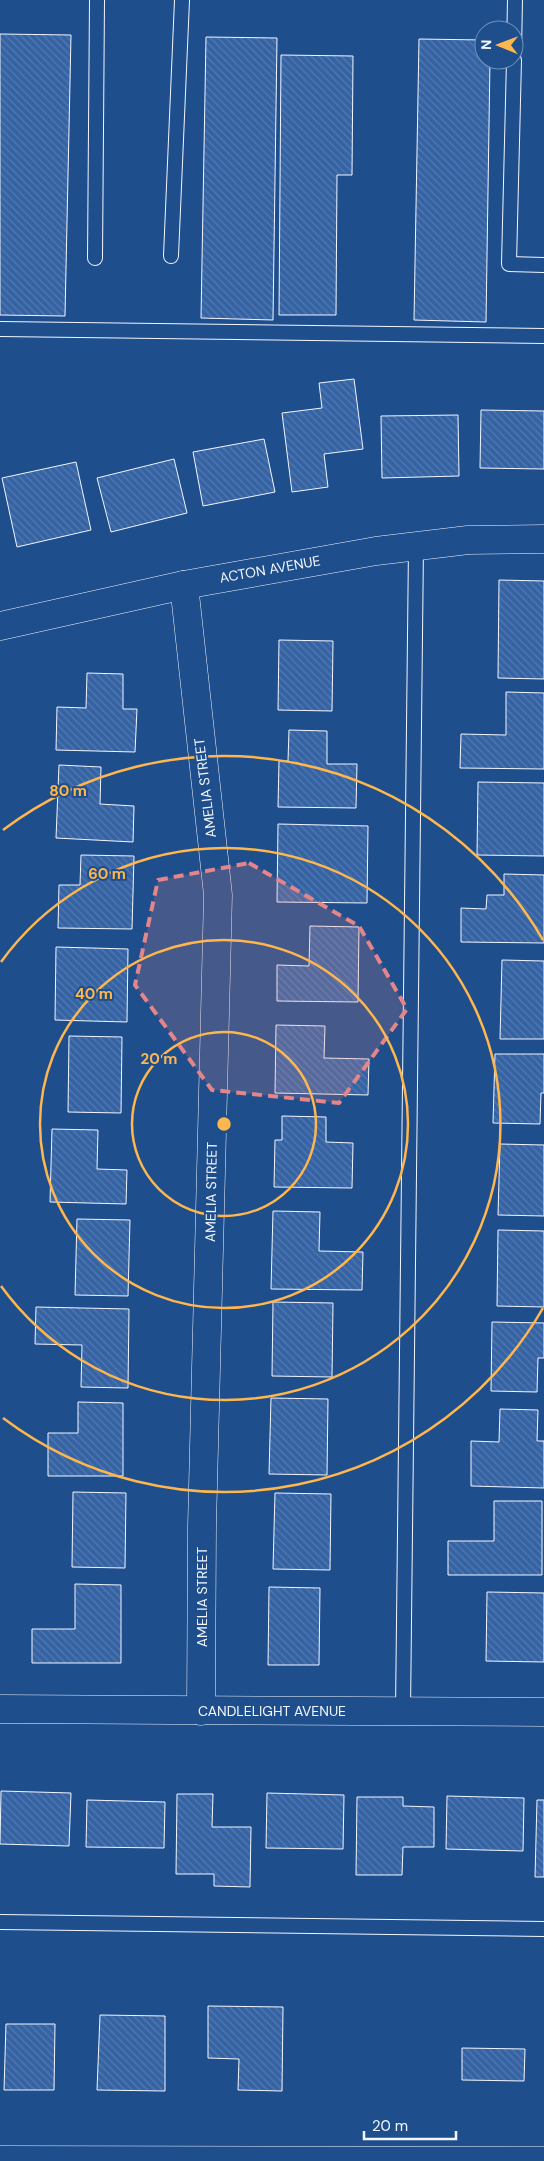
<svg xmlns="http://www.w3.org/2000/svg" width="544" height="2161" font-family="'DM Sans',sans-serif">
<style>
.building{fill:url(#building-back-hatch);stroke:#f2f6ff}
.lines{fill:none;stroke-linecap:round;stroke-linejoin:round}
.service-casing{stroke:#f2f6ff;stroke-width:16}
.minor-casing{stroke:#f2f6ff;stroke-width:29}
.tertiary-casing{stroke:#f2f6ff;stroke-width:29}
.service{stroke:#1f4e8c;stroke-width:14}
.minor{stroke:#1f4e8c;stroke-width:28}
.tertiary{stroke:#1f4e8c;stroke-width:28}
.marked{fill:#e38589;fill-opacity:0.2;stroke:#e38589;stroke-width:4;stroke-dasharray:10 6;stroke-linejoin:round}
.ring{fill:none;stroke:#ffb74d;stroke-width:2.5}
.labels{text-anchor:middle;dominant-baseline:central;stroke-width:4;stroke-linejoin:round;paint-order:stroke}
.street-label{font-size:14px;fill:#f2f6ff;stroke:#1f4e8c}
.centre{fill:#ffb74d;stroke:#1f4e8c;stroke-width:2.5}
.ring-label{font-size:15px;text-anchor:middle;font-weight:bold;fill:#ffb74d;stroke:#1f4e8c;stroke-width:4;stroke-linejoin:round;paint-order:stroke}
</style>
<defs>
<pattern id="building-back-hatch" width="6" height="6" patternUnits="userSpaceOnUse" patternTransform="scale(1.25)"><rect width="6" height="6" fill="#3563a3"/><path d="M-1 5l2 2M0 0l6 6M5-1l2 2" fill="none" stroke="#537ab1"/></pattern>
</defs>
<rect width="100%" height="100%" fill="#1f4e8c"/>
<g class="building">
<polygon points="0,34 71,35 65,316 0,315"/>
<polygon points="206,37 277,38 273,320 201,318"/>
<polygon points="419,39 484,40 484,60 490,60 486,322 414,320"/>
<polygon points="281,55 353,56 352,175 337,175 336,315 279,315"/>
<polygon points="354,379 363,449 324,454 328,487 292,492 282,413 322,408 319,383"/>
<polygon points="481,410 544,411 544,469 480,468"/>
<polygon points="458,415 459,476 382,478 381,416"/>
<polygon points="264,439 275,492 203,506 193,452"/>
<polygon points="174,459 187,513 111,532 97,478"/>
<polygon points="76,462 91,530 17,547 2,478"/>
<polygon points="499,580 544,581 544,679 498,678"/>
<polygon points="279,640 333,641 332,711 278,710"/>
<polygon points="87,673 123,674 123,709 137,709 135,752 56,750 57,707 86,708"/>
<polygon points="506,692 544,693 544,769 460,768 461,734 506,735"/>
<polygon points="289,730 327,731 327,764 357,764 356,808 278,807 279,761 288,761"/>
<polygon points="59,765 101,767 100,804 134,806 133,842 56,838"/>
<polygon points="478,782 544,783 544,856 477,855"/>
<polygon points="278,824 368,826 367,903 277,902"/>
<polygon points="81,855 134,856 132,929 58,928 59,885 80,885"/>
<polygon points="504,874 544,875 544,943 461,942 461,908 486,909 487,895 504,895"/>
<polygon points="310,926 359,927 358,1002 277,1001 277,965 309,966"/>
<polygon points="56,947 128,949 127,1022 55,1020"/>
<polygon points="502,960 544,961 544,1039 500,1039"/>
<polygon points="276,1025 325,1026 324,1058 369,1059 368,1095 275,1093"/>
<polygon points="69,1036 122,1037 121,1113 68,1112"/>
<polygon points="495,1054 544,1054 544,1093 541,1093 540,1124 493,1123"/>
<polygon points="282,1116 326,1117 326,1142 353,1143 352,1188 274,1187 275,1140 282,1140"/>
<polygon points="52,1129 98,1130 97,1169 127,1170 126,1204 50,1202"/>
<polygon points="500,1144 544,1145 544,1216 498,1215"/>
<polygon points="273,1211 320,1212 319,1251 363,1252 362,1290 271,1289"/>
<polygon points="77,1219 130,1220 128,1296 75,1295"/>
<polygon points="498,1230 544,1231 544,1307 497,1306"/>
<polygon points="273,1302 333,1303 332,1377 272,1376"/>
<polygon points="36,1307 129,1309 128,1388 81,1387 82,1345 35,1344"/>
<polygon points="492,1322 544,1323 544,1358 538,1358 537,1392 491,1391"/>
<polygon points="271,1398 328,1399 327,1475 269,1474"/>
<polygon points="78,1402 123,1403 123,1476 48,1476 48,1433 78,1433"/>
<polygon points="500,1409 538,1410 537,1441 544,1441 544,1488 471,1486 471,1441 499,1442"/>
<polygon points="73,1492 126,1493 125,1568 72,1567"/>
<polygon points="275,1493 331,1494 330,1570 273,1569"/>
<polygon points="494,1501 542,1501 542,1575 448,1575 448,1541 494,1541"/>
<polygon points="75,1584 121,1585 121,1663 32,1663 32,1629 75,1629"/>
<polygon points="269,1587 320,1588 319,1665 268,1665"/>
<polygon points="487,1592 544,1593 544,1662 486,1661"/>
<polygon points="1,1791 71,1793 69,1846 0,1844"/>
<polygon points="267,1793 344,1795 343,1849 266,1848"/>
<polygon points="177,1794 213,1794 212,1827 251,1827 250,1887 214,1886 214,1874 176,1874"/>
<polygon points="447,1796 524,1798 523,1851 446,1849"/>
<polygon points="357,1797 403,1797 403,1806 434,1807 434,1847 403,1847 402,1875 356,1875"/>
<polygon points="87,1800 165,1802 164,1848 86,1847"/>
<polygon points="537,1800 544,1800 544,1877 535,1877"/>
<polygon points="208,2006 283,2007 282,2091 238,2090 239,2059 208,2058"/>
<polygon points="100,2015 165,2016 165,2091 97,2090"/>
<polygon points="6,2024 55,2024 54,2090 4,2090"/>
<polygon points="462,2048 525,2049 524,2081 462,2080"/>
</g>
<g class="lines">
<defs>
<g id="service">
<polyline points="514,51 515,0"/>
<polyline points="514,60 509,264 544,265"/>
<polyline points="171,256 182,0"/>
<polyline points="95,258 97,0"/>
<polyline points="0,329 544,336"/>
<polyline points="403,1711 416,546"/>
<polyline points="0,1922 544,1929"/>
</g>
<g id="minor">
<polyline points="184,585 218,895 202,1526 201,1711"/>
<polyline points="0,1709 544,1712"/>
<polyline points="0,2160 544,2161"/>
</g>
<polyline id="tertiary" points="0,626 184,585 376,551 468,540 544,539"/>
</defs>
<use href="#service" class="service-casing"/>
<use href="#minor" class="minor-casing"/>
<use href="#tertiary" class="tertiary-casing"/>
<use href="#service" class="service"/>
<use href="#minor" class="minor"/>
<use href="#tertiary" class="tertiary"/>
</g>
<path class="marked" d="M249 863 359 926 407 1009 339 1103 212 1090 135 985 158 880Z"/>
<g class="ring">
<circle cx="224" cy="1124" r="92"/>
<circle cx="224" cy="1124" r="184"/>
<path d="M1 962A276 276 0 1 1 1 1286"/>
<path d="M543 1308A368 368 0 0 1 3 1418M3 830A368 368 0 0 1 543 940"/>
</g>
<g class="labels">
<g class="street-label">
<text transform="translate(270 569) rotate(-10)">ACTON AVENUE</text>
<text transform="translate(205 788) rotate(-97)">AMELIA STREET</text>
<text transform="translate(211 1192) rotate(-89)">AMELIA STREET</text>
<text transform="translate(202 1597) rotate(-90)">AMELIA STREET</text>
<text x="272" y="1711">CANDLELIGHT AVENUE</text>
</g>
</g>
<circle cx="224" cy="1124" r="8" class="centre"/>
<g class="ring-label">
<text x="68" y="796">80 m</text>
<text x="107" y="879">60 m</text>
<text x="94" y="999">40 m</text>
<text x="159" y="1064">20 m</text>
</g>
<g transform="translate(499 45) rotate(271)"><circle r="24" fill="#1f4e8c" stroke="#7391ba"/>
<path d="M0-4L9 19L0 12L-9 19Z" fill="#ffb74d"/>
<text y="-8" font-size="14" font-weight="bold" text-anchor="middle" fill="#f2f6ff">N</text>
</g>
<path d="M364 2131v8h92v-8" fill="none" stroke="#f2f6ff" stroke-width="2.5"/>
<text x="372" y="2131" font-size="15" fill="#f2f6ff" stroke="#1f4e8c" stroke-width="4" paint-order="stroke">20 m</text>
</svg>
